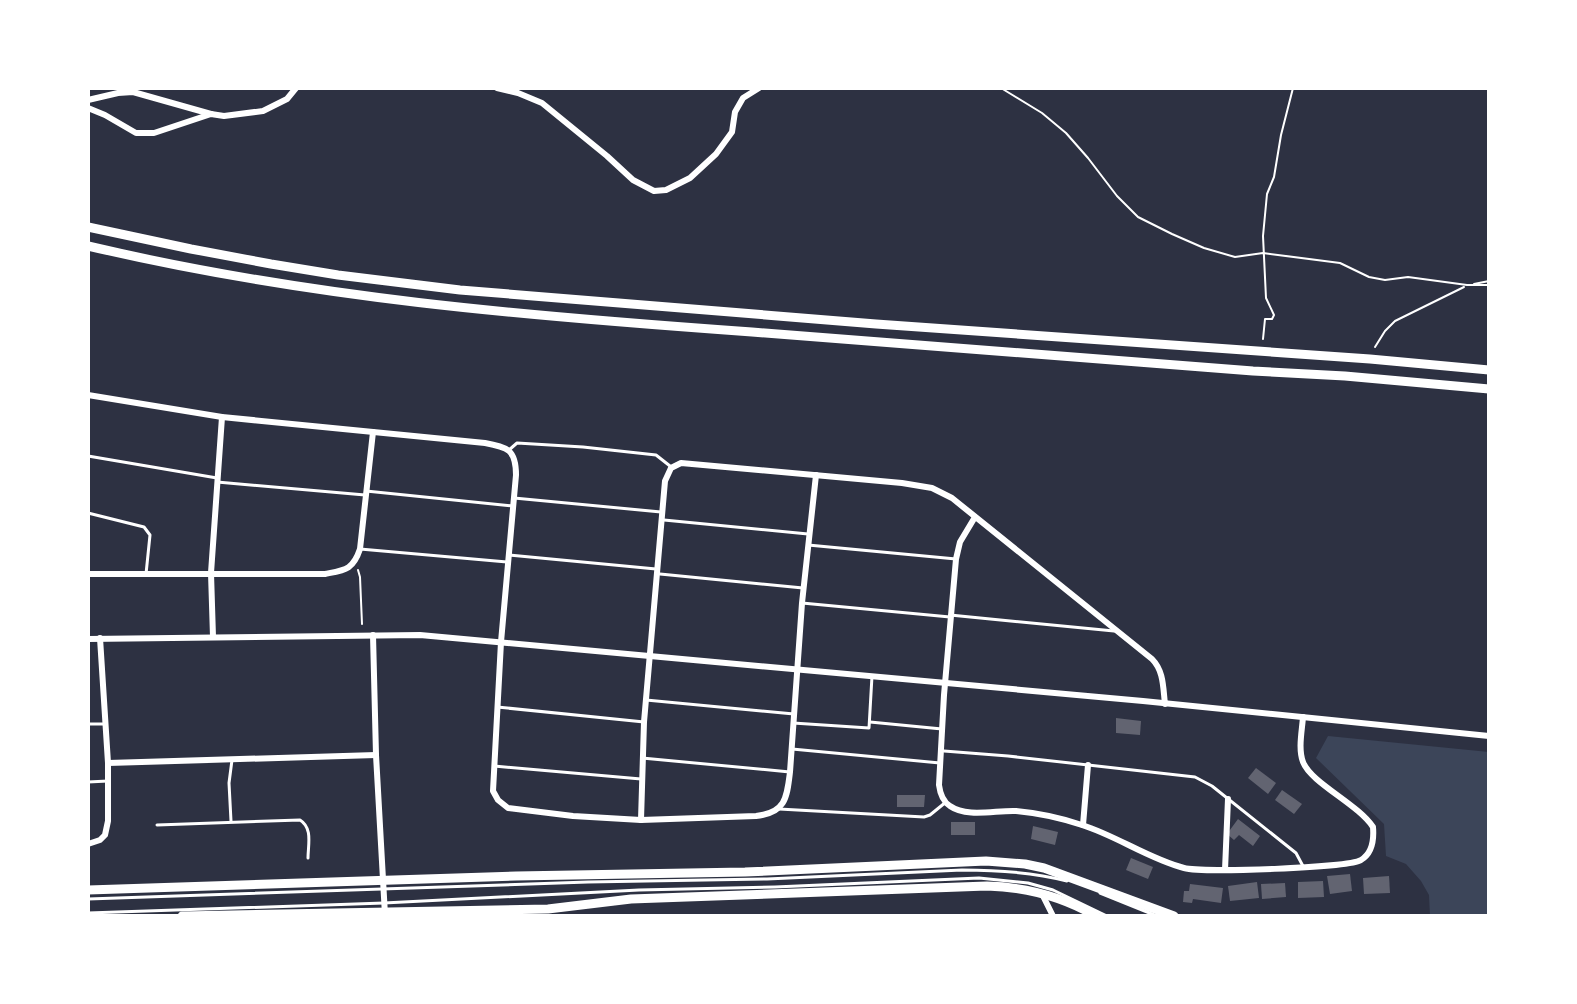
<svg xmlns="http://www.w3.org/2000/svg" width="1577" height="1004" font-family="'Varela Round',sans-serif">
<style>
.green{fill:#3c4559}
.building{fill:#626471}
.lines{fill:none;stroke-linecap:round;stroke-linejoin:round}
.path{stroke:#fff;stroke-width:2}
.service{stroke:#fff;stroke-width:3}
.minor{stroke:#fff;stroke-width:6}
.secondary{stroke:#fff;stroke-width:9}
</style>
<rect width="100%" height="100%" fill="#2d3142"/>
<polygon class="green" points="1328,736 1489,752 1489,916 1430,916 1429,895 1421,881 1406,864 1386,856 1384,824 1316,758"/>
<g class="building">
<polygon points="1116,718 1141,721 1140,735 1116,733"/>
<polygon points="1256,768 1276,783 1268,794 1248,778"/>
<polygon points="1282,790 1302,804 1294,814 1275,800"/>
<polygon points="897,795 925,795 924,807 897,807"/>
<polygon points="1238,819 1260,836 1253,846 1239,835 1234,840 1227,834"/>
<rect x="951" y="822" width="24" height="13"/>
<polygon points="1033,826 1058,832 1055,845 1031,839"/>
<polygon points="1131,858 1153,867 1148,879 1126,870"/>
<polygon points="1350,874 1352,891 1330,894 1327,876"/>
<polygon points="1389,876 1390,893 1364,894 1363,878"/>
<polygon points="1323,881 1324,897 1298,898 1298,882"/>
<polygon points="1257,882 1259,898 1230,901 1228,886"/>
<polygon points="1285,883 1286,897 1262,899 1261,884"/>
<polygon points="1190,884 1223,888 1221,903 1193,899 1192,903 1183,902 1184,891 1189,891"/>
</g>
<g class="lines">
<g class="path">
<polyline points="1001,88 1042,113 1066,133 1088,158 1117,196 1138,217 1172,234 1204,248 1235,257 1263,253 1340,263 1369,277 1385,280 1408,277 1467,285 1489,285"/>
<polyline points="1474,284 1489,281"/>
<polyline points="1263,339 1265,319 1272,319 1274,315 1266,298 1263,236 1267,194 1274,177 1281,135 1293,88"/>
<polyline points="1375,347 1385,331 1395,321 1464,287"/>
<polyline points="358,570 360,577 362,624"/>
</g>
<g class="service">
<polyline points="509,450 517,443 583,447 656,455 670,466"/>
<polyline points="88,456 217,478"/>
<polyline points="217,482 365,495"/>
<polyline points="366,491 513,506"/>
<polyline points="514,498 661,512"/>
<polyline points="88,513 144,527 150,535 146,574"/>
<polyline points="664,520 808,534"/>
<polyline points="808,545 956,559"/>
<polyline points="360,549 507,562"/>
<polyline points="509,555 656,569"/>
<polyline points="660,574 803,588"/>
<polyline points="802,603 950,617"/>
<polyline points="950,615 1114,631"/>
<polyline points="646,700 794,714"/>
<polyline points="497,707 644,722"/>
<polyline points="870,722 942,729"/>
<polyline points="793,723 869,728 872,676"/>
<polyline points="88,724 105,724"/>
<polyline points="792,749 940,763"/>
<polyline points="944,751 1008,756 1195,777 1212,786 1296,853 1304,868"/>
<polyline points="642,758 790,772"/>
<polyline points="494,766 641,779"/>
<polyline points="88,782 108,781"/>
<polyline points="779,809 924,817 930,815 946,802"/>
<polyline points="231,821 229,783 232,760"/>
<path d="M157 825 300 820C313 828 308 845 308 858"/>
<polyline points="1100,893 1157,916"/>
<path d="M88 899 588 882 767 879 962 870C998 870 1032 872 1067 881"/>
<polyline points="88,913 384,903 639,890 775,887 979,878 1028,883 1053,890 1107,916"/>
</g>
<g class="minor">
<polyline points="497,88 518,93 542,103 607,156 633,180 654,191 666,190 690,178 716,154 732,132 735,112 743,98 759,88"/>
<polyline points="88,100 118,93 133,92 211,114"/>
<polyline points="88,108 105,115 136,133 154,133 211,114 224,116 263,111 287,99 296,88"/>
<path d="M88 395 222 417 485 443C508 447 516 450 516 475L501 642 493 791 498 800 508 808 573 816 641 820 756 816C786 813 787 797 790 772L802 603 816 475"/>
<path d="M975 517 960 542 956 559 944 695 939 785C940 793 942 801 950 806 967 818 996 810 1016 811 1038 813 1061 818 1082 825 1117 836 1149 859 1184 868 1202 873 1349 868 1361 860 1373 853 1374 839 1373 827 1358 804 1311 783 1303 762 1298 749 1302 731 1303 717"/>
<path d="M88 574H325C345 570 353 570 360 549L373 432"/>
<polyline points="373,635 376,755 385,915"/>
<polyline points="213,637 211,573 222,417"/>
<polyline points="88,639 420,635 1143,701 1489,736"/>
<polyline points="108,763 376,755"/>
<path d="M641 820 644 722 665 481 671 468 681 463 902 483 932 488 952 498 1152 659C1164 671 1163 688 1165 704"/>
<polyline points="1083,825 1088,765"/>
<polyline points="88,844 100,840 105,835 108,821 108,763 100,638"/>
<polyline points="1225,870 1228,799"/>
<polyline points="1042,894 1053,916"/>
</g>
<g class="secondary">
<polyline points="88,227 191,249 271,264 338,275 460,290 876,324 1370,359 1489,370"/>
<path d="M88 246C309 298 527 316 752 332 919 344 1086 357 1253 371L1345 376 1489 389"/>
<polyline points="88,890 516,876 745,872 986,861 1025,864 1044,868 1174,916"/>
<path d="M182 916 548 909 631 899 987 886C1026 887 1063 897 1096 916"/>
</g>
</g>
<rect width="1577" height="1004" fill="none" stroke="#ffffff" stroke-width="180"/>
</svg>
